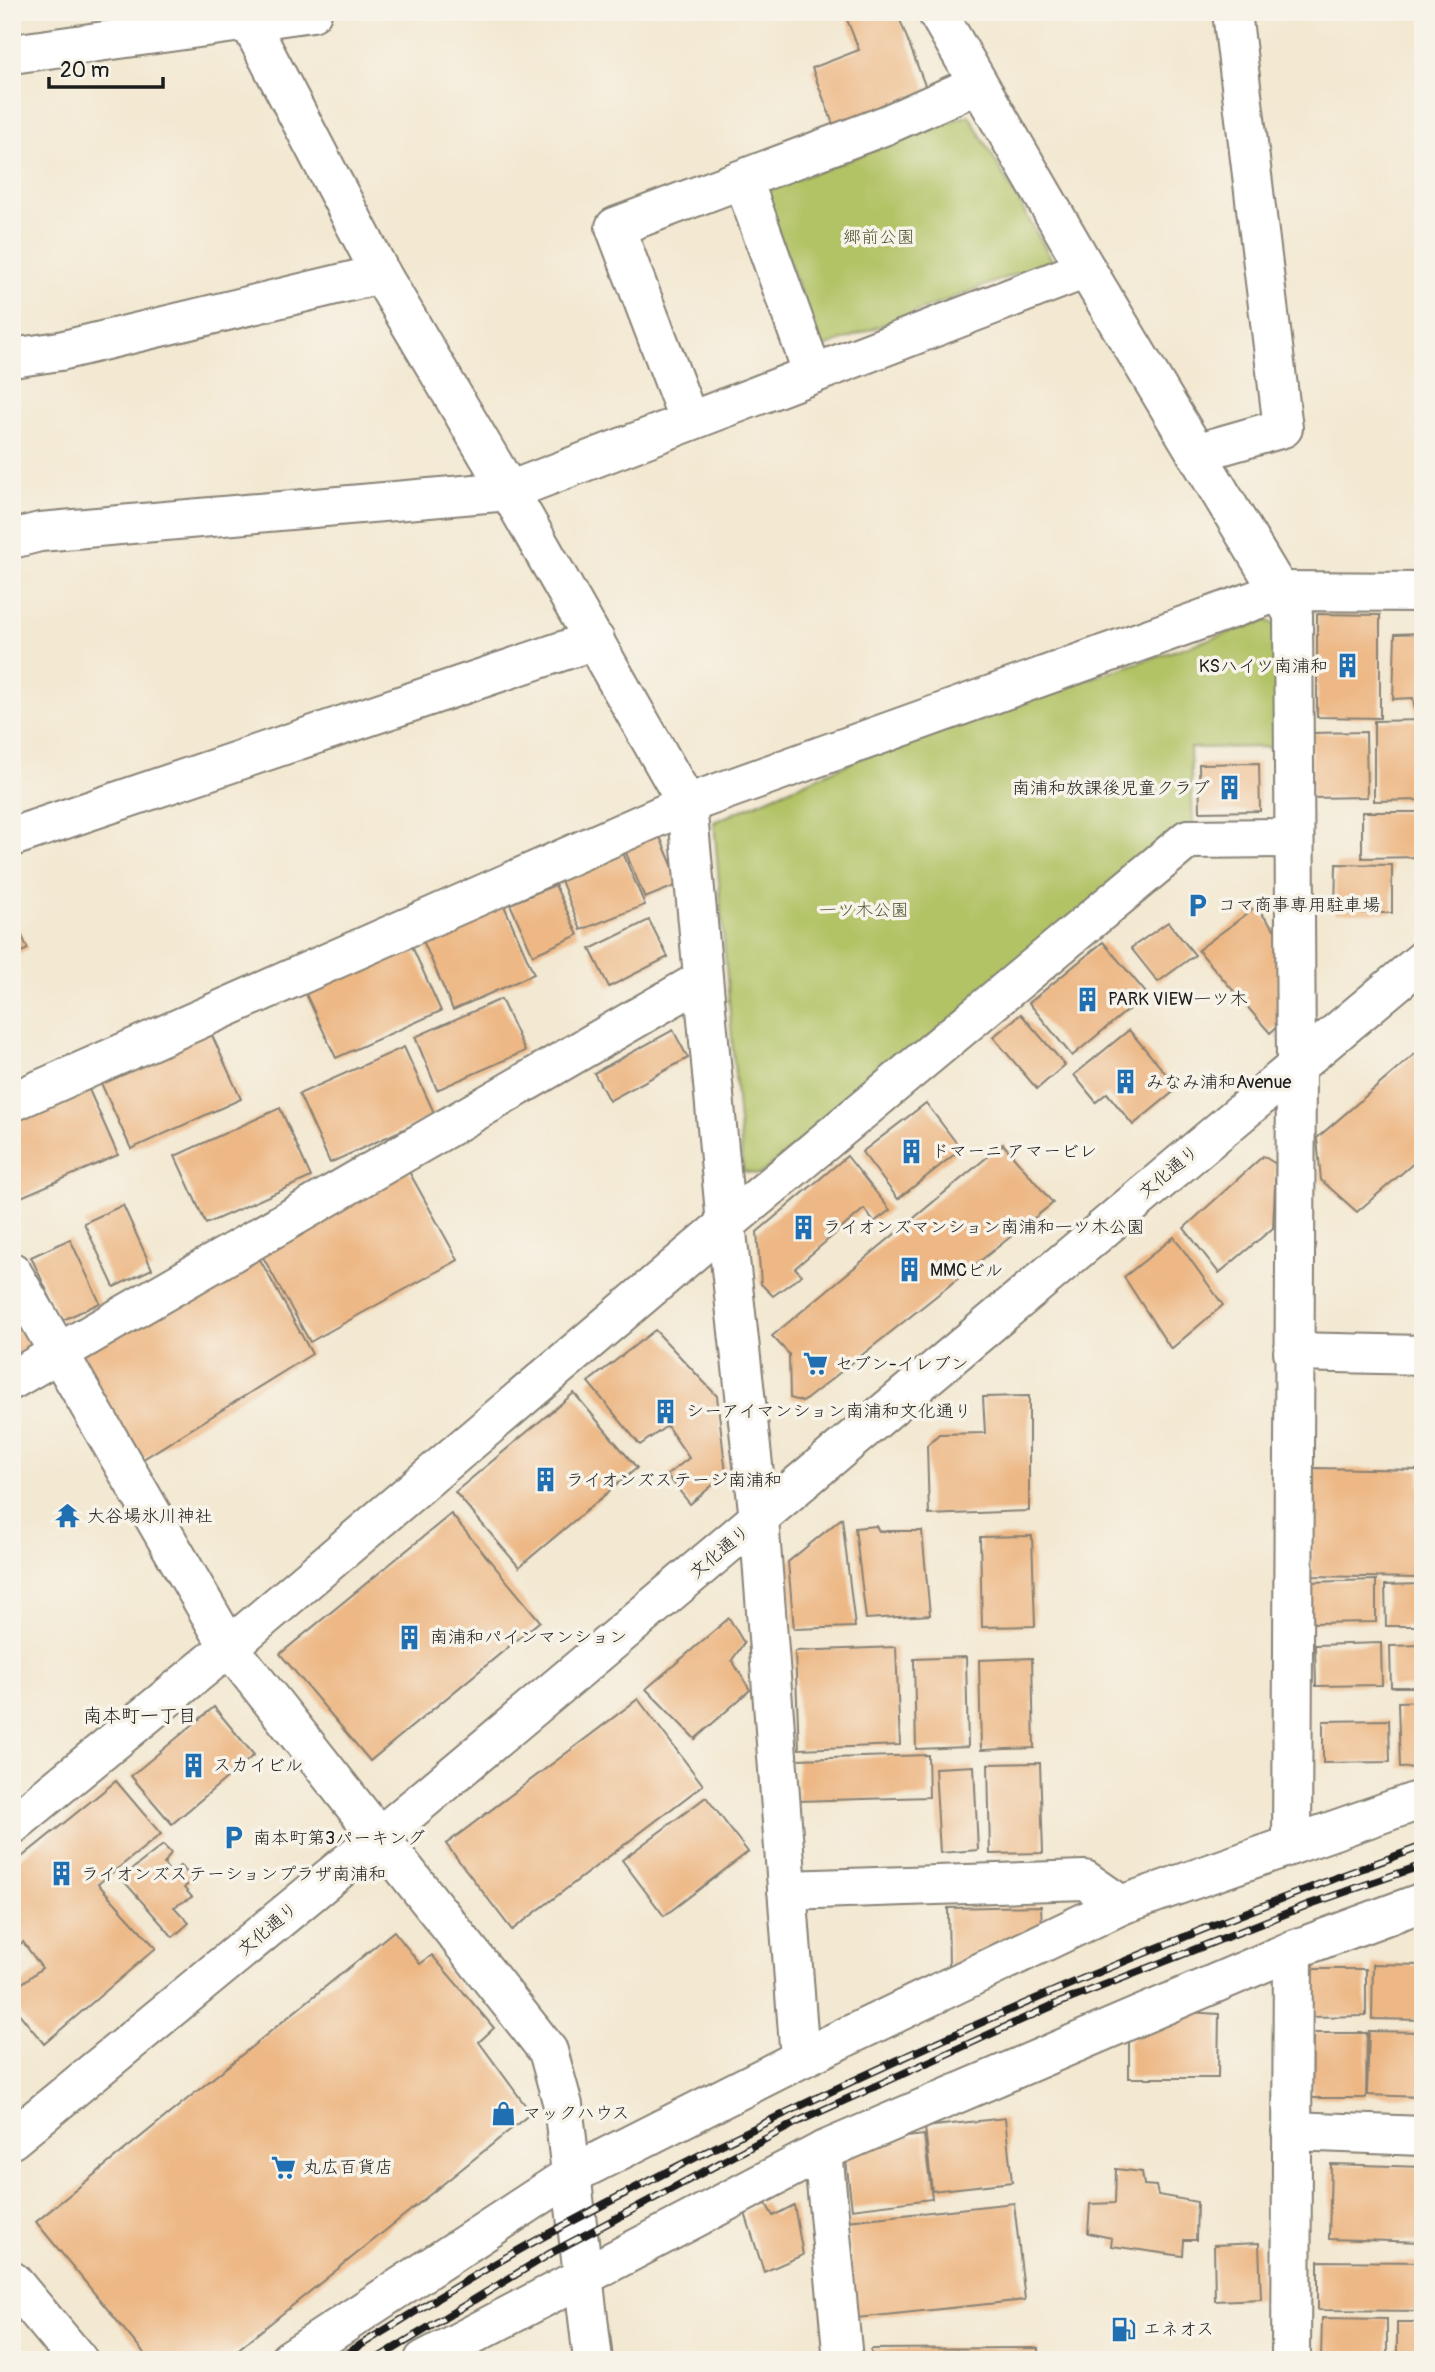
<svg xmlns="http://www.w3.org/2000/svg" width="1435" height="2372" font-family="Pangolin,'Klee One',sans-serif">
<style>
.green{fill:#b2c366;stroke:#677041;stroke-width:2}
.building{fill:#edb885}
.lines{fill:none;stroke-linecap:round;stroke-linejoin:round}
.minor-casing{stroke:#888276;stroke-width:42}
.minor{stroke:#fff;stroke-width:38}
.rail-casing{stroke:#1c1c1c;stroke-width:8}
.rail{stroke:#f7f3e8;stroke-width:5;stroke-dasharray:16;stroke-linecap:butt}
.labels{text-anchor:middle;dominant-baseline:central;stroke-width:7;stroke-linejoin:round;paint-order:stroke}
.park-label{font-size:18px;fill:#505636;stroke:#f7f3e8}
.poi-label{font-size:18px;fill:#1c1c1c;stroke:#f7f3e8;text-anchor:start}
.street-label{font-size:18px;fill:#1c1c1c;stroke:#f7f3e8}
.neighbourhood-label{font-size:19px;fill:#1c1c1c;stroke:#f7f3e8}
</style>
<rect width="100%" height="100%" fill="#f7f3e8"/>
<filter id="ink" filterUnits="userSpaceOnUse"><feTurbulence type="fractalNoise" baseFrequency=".0143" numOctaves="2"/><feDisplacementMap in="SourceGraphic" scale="14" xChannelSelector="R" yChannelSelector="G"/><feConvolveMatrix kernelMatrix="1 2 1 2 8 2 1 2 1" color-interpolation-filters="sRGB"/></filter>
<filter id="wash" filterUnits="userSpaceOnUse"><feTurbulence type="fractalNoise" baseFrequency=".00686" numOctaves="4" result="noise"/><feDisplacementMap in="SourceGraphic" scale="28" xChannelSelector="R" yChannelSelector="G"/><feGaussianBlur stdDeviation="1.57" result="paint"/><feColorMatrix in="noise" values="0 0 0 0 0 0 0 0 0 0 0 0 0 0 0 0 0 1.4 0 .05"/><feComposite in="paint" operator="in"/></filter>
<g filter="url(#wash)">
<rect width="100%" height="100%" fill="#f3e8d1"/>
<g class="green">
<polygon points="969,115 1052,260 822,348 762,192"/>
<polygon points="1267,620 1283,630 1282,747 1190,748 1193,824 759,1175 743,1171 714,822 901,741"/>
</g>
<g id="blocks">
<g class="building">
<polygon points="844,12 897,12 929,96 836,132 812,68 859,50"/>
<polygon points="14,448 17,471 12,472 12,449"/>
<polygon points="1317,614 1380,615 1380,718 1317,717"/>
<polygon points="1423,633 1423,717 1416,717 1413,698 1393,699 1395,634"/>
<polygon points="1423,720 1423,800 1374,801 1374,721"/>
<polygon points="1366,732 1367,797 1312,798 1311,733"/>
<polygon points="1259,763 1260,811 1200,812 1199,764"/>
<polygon points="1362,812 1423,812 1423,857 1362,858"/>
<polygon points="658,832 680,884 645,898 623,846"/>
<polygon points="623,853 645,905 581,930 560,878"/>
<polygon points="1336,864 1392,865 1392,913 1335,913"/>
<polygon points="555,885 578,935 533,955 510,904"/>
<polygon points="502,901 534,974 453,1010 421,936"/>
<polygon points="1256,907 1285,942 1286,1019 1270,1033 1198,950"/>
<polygon points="12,915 28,949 12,956"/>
<polygon points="649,920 668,957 609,987 590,949"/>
<polygon points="1168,922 1195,955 1158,982 1131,948"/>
<polygon points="410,942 441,1011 336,1058 304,990"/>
<polygon points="1103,942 1147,994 1072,1056 1029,1003"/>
<polygon points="501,999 525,1051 437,1090 415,1037"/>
<polygon points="1021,1014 1065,1065 1037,1089 993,1037"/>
<polygon points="673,1030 688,1058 609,1101 594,1073"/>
<polygon points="1129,1030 1178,1088 1133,1125 1107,1093 1096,1102 1074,1075"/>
<polygon points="210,1031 241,1099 131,1149 100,1081"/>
<polygon points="404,1047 435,1115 330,1163 299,1094"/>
<polygon points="1423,1047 1423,1155 1357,1212 1321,1180 1317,1138"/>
<polygon points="87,1085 118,1155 12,1201 12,1117"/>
<polygon points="926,1103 961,1149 898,1199 862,1152"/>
<polygon points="280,1108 311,1177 206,1224 175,1156"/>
<polygon points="1003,1144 1053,1203 803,1402 790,1398 789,1354 772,1336"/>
<polygon points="847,1156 890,1210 874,1222 864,1209 795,1268 802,1275 773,1296 761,1284 757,1232"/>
<polygon points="1263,1156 1276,1164 1273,1228 1219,1273 1184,1228"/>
<polygon points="407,1168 458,1260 310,1342 259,1250"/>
<polygon points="123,1205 152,1269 114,1287 84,1223"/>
<polygon points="1174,1237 1223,1305 1171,1349 1124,1277"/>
<polygon points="70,1239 100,1303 61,1321 31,1257"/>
<polygon points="252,1245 312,1354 135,1464 71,1354"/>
<polygon points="12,1293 40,1342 12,1357"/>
<polygon points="655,1330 717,1396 726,1474 690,1504 667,1475 689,1458 667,1426 640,1445 588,1382"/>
<polygon points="574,1393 637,1468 519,1567 455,1492"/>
<polygon points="1029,1396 1029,1511 929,1515 927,1445 939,1434 985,1433 983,1397"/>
<polygon points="1314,1468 1420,1470 1418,1578 1312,1576"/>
<polygon points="451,1514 540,1621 370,1761 280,1654"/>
<polygon points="842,1518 855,1627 794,1629 788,1562"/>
<polygon points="876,1526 879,1531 922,1531 930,1615 866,1619 855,1528"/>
<polygon points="1032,1536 1035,1626 982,1627 980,1537"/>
<polygon points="1376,1580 1376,1622 1310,1623 1309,1582"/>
<polygon points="1423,1584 1423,1626 1386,1626 1385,1585"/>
<polygon points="729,1618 744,1643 732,1660 750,1690 695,1739 646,1689"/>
<polygon points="1381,1643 1382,1685 1316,1686 1315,1645"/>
<polygon points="1423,1645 1423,1687 1391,1687 1390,1646"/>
<polygon points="896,1647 900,1745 799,1749 795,1651"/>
<polygon points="966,1657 968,1747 916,1749 914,1659"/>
<polygon points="1032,1658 1034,1748 981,1750 979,1660"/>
<polygon points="638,1699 703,1785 512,1930 446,1844"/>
<polygon points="1423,1701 1423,1767 1400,1768 1398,1702"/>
<polygon points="214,1707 254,1755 172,1824 131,1776"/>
<polygon points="1389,1720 1390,1762 1323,1763 1323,1721"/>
<polygon points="928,1755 929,1797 798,1801 797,1759"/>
<polygon points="1040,1763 1043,1853 990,1854 988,1764"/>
<polygon points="974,1766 978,1850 940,1853 935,1768"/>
<polygon points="116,1781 161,1834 98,1884 156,1948 44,2044 12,2005 12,1991 42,1968 23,1942 12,1951 12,1865"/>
<polygon points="706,1797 748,1852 664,1916 622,1860"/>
<polygon points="163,1845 171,1853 164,1864 171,1873 181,1865 192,1880 184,1888 192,1897 174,1907 189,1923 173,1937 121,1878"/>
<polygon points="1041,1906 1042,1928 949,1969 948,1908"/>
<polygon points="394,1931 420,1964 432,1955 494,2028 479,2042 531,2113 225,2360 149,2360 36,2222"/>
<polygon points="1373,1964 1423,1965 1423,2020 1372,2019"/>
<polygon points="1308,1969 1366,1969 1366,2016 1309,2017"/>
<polygon points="1187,2012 1219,2014 1218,2078 1129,2078 1129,2042 1137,2031"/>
<polygon points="1369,2031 1423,2032 1422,2097 1367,2095"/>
<polygon points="1313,2033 1367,2033 1366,2098 1312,2098"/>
<polygon points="1005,2118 1012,2182 932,2191 925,2127"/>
<polygon points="924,2135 932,2199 852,2209 844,2144"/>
<polygon points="1331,2164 1423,2167 1423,2242 1329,2239"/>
<polygon points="1116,2169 1142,2172 1144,2185 1156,2186 1158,2195 1197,2202 1196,2240 1184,2240 1183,2256 1111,2246 1112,2238 1088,2233 1090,2204 1115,2203"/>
<polygon points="765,2202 773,2216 794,2205 803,2255 764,2272 745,2213"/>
<polygon points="1014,2203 1025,2300 857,2318 847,2221"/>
<polygon points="1259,2243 1261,2299 1215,2301 1214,2245"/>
<polygon points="1318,2261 1423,2262 1423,2311 1318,2310"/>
<polygon points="1322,2318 1387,2319 1387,2360 1321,2360"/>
<rect x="1397" y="2322" width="26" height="38"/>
<polygon points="1038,2348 1038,2360 871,2360 871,2349"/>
</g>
</g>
</g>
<g filter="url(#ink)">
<use href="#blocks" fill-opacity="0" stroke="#888276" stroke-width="2"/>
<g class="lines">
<defs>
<g id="minor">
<polyline points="244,12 381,274 509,491 687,804 726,1224 759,1519 800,2059"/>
<polyline points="937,12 1086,269 1293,614 1296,1064 1292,1845"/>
<polyline points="12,54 312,12"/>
<polyline points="743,180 813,374"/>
<polyline points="12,358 60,351 381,274"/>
<polyline points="689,421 615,227 886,125 978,84"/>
<polyline points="1196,453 1283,428 1232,12"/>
<polyline points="12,539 40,532 509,491 1086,269"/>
<polyline points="12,837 595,640"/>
<polyline points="12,1102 687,804 1281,591 1423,592"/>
<polyline points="12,1272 229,1647 548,2051 563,2105 593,2360"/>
<polyline points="1293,1352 1423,1355"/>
<polyline points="12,1380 702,980"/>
<polyline points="12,1825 229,1647 726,1224 1188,839 1293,838"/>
<polyline points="787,1890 1085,1880 1121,1905"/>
<polyline points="1291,2131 1423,2136"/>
<polyline points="12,2139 379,1837 1423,960"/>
<polyline points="823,2151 843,2360"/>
<polyline points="12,2281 78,2360"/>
<polyline points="289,2360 571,2175 800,2059 1121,1905 1423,1799"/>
<polyline points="424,2360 823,2151 1293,1950 1423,1902"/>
<polyline points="1291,2360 1293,1950"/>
</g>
</defs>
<use href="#minor" class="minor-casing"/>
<use href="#minor" class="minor"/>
<defs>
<g id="rail">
<path d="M336 2360C407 2317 477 2272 550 2233 831 2082 1123 1954 1423 1846"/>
<polyline points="375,2360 551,2253 799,2121 1054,2005 1310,1904 1423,1865"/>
</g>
</defs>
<use href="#rail" class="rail-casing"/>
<use href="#rail" class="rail"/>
</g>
</g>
<defs>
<symbol id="building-bare" viewBox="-9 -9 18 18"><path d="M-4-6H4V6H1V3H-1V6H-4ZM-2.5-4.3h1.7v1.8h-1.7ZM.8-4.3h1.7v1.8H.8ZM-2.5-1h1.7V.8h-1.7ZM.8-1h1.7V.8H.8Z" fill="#1f6fb2" stroke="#f7f3e8" stroke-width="2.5" paint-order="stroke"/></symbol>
<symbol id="parking-bare" viewBox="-9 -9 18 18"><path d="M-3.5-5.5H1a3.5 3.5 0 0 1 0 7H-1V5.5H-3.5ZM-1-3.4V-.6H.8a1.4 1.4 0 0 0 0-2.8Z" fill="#1f6fb2" stroke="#f7f3e8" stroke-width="2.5" paint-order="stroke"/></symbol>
<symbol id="supermarket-bare" viewBox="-9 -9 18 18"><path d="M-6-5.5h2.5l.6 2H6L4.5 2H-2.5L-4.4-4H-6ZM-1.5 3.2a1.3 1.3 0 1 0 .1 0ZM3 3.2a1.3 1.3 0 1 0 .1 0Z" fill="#1f6fb2" stroke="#f7f3e8" stroke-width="2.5" paint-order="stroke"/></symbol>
<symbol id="temple-bare" viewBox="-9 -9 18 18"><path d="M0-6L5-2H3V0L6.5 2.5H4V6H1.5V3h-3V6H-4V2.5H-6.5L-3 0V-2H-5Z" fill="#1f6fb2" stroke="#f7f3e8" stroke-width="2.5" paint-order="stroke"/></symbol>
<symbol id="shop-bare" viewBox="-9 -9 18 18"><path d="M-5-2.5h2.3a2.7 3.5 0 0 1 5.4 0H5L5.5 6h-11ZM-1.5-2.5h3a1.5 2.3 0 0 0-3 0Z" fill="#1f6fb2" stroke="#f7f3e8" stroke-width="2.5" paint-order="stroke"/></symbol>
<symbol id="fuel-bare" viewBox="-9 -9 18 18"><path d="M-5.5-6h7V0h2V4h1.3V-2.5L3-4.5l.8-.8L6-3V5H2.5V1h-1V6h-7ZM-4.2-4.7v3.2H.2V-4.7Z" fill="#1f6fb2" stroke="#f7f3e8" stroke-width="2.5" paint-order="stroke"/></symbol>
</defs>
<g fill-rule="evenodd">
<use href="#building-bare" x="1330" y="648" width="35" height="35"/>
<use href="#building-bare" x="1212" y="770" width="35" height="35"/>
<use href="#parking-bare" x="1180" y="888" width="35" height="35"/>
<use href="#building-bare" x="1070" y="982" width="35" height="35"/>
<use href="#building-bare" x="1108" y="1064" width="35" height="35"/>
<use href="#building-bare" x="894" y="1134" width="35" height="35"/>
<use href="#building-bare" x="786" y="1210" width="35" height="35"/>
<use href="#building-bare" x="892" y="1252" width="35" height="35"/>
<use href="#supermarket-bare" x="798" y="1346" width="35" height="35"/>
<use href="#building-bare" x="648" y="1394" width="35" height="35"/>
<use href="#building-bare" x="528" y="1462" width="35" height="35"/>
<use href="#temple-bare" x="50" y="1498" width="35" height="35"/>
<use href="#building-bare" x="392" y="1620" width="35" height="35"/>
<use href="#building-bare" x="176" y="1748" width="35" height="35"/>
<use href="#parking-bare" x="216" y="1820" width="35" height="35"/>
<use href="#building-bare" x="44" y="1856" width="35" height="35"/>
<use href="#shop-bare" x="486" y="2096" width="35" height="35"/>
<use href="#supermarket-bare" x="266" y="2150" width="35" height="35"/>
<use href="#fuel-bare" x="1106" y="2312" width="35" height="35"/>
</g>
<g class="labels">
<g class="park-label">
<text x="879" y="237">郷前公園</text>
<text x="864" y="910">一ツ木公園</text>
</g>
<g class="poi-label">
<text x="1328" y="666" text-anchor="end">KSハイツ南浦和</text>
<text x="1210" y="788" text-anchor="end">南浦和放課後児童クラブ</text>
<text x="1218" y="905">コマ商事専用駐車場</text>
<text x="1108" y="999">PARK VIEW一ツ木</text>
<text x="1146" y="1082">みなみ浦和Avenue</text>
<text x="931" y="1151">ドマーニ アマービレ</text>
<text x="823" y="1227">ライオンズマンション南浦和一ツ木公園</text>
<text x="930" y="1270">MMCビル</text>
<text x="835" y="1364">セブン-イレブン</text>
<text x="686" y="1411">シーアイマンション南浦和文化通り</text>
<text x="566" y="1480">ライオンズステージ南浦和</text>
<text x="87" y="1516">大谷場氷川神社</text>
<text x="430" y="1637">南浦和パインマンション</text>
<text x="213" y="1765">スカイビル</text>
<text x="253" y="1838">南本町第3パーキング</text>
<text x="81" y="1874">ライオンズステーションプラザ南浦和</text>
<text x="523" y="2113">マックハウス</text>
<text x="303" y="2167">丸広百貨店</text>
<text x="1143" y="2329">エネオス</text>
</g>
<g class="street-label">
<text transform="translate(1169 1172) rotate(-40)">文化通り</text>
<text transform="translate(720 1552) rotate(-40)">文化通り</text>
<text transform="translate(268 1929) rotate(-40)">文化通り</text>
</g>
<g class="neighbourhood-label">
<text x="140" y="1716">南本町一丁目</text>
</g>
</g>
<rect width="1435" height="2372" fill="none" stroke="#f7f3e8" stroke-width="42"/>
<path d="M49 77v10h114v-10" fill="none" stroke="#1c1c1c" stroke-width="3.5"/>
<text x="60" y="77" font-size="21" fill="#1c1c1c" stroke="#f7f3e8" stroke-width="5" paint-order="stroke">20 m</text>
</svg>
